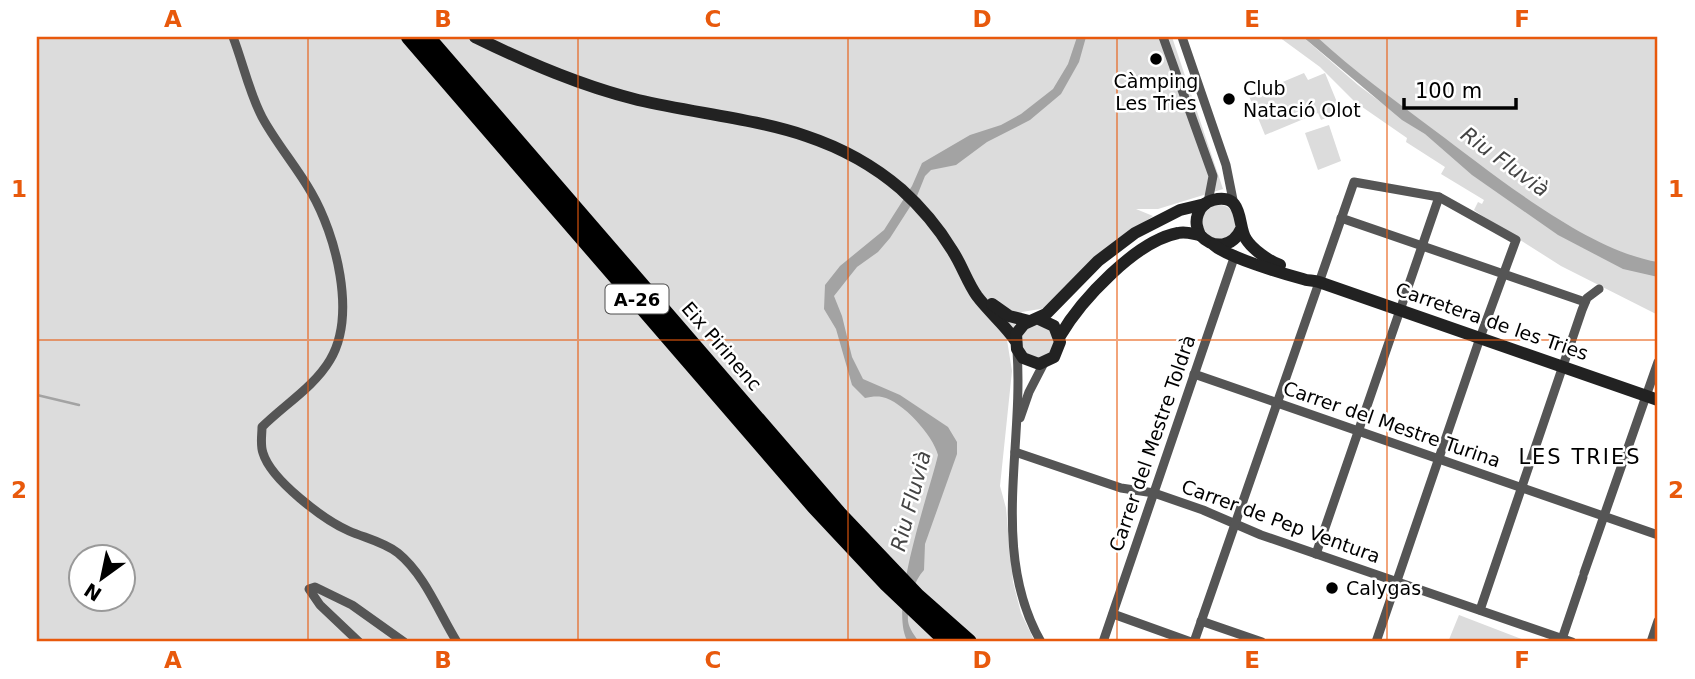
<svg xmlns="http://www.w3.org/2000/svg" width="1695" height="679" font-family="'DejaVu Sans',sans-serif">
<style>
.green{fill:#dcdcdc;fill-rule:evenodd}
.water{fill:#a3a3a3}
.lines{fill:none;stroke-linecap:round;stroke-linejoin:round}
.stream{stroke:#a3a3a3;stroke-width:2.5}
.street{stroke:#555;stroke-width:9}
.secondary{stroke:#222;stroke-width:12}
.highway{stroke:#000;stroke-width:16}
.grid{fill:none;stroke:#e8590c;stroke-width:2;stroke-opacity:0.55}
.poi-dot{fill:#000;stroke:#fff;stroke-width:2.5}
.labels{text-anchor:middle;dominant-baseline:central;stroke-width:5;stroke-linejoin:round;paint-order:stroke}
.shield{fill:#fff;stroke:#4c4c4c;stroke-width:2}
.shield-label{font-size:18px;font-weight:bold;fill:#000}
.poi-label{font-size:19px;fill:#000;stroke:#fff;text-anchor:start}
.street-label{font-size:19px;fill:#000;stroke:#fff}
.water-label{font-size:21px;font-style:italic;fill:#444;stroke:#fff}
.neighbourhood-label{font-size:21px;letter-spacing:2px;fill:#000;stroke:#fff}
.neatline{fill:none;stroke:#e8590c;stroke-width:2.5}
.grid-label{font-size:23px;text-anchor:middle;font-weight:bold;fill:#e8590c}
</style>
<rect width="100%" height="100%" fill="#fff"/>
<g class="green">
<path d="M37 37H1172L1223 189 1158 209H1136L1153 216 1095 256 1046 308 1022 312 1007 340 1012 371 1000 486 1006 508 1013 582 1021 613 1035 642H37ZM80 556H122V598H80Z"/>
<polygon points="1279,37 1303,37 1358,85 1411,125 1314,37 1658,37 1658,315 1561,266 1481,215 1474,210 1478,202 1482,204 1484,200 1441,174 1445,167 1406,142 1407,138 1355,102 1320,67"/>
<polygon points="1304,73 1308,80 1325,73 1341,112 1321,120 1318,113 1265,135 1249,96"/>
<polygon points="1329,125 1341,161 1318,170 1305,133"/>
<circle cx="1219" cy="222" r="17"/>
<circle cx="1037" cy="341" r="17"/>
<polygon points="1459,615 1529,642 1448,642"/>
</g>
<g class="water">
<path d="M1077 37H1086L1079 62 1061 94 1030 120 987 142 956 165 931 170 925 176 917 196 890 238 878 252 857 267 834 296 842 316 852 357 863 379 900 395 948 427 957 442V454L925 544 924 570C913 582 907 604 908 621 909 629 915 636 919 642H908C887 608 929 494 938 455 933 435 902 401 882 397 876 396 870 397 865 398L852 385 836 329 824 309 825 285 840 266 884 230 912 186 922 163 970 135 1001 125 1021 114 1053 89 1068 64Z"/>
<path d="M1303 37H1317C1354 71 1394 100 1434 130 1492 173 1587 251 1658 262V277L1623 269 1558 235 1472 175 1425 134 1402 120Z"/>
</g>
<g class="lines">
<polyline class="stream" points="37,395 79,405"/>
<g class="street">
<path d="M233 37C243 63 249 92 262 117 276 143 296 166 311 192 336 235 357 315 330 360 314 387 284 405 262 427 262 435 260 445 263 453 271 480 324 520 349 531 365 538 384 542 398 553 425 575 439 613 457 642"/>
<polyline points="1163,37 1213,176 1208,202"/>
<polyline points="1182,37 1226,165 1234,205"/>
<polyline points="1341,218 1585,302"/>
<path d="M1017 351C1024 447 990 553 1041 642"/>
<polyline points="1194,374 1658,535"/>
<polyline points="1020,418 1029,392 1044,363"/>
<polyline points="1015,452 1121,488 1154,493 1203,510 1261,535 1572,642"/>
<polyline points="1316,554 1439,197"/>
<polyline points="1584,573 1658,362"/>
<polyline points="1480,610 1582,310 1587,298 1599,289"/>
<polyline points="1113,614 1191,642"/>
<polyline points="1201,621 1262,642"/>
<polyline points="359,642 320,605 309,589 315,587 352,605 404,642"/>
<polyline points="1103,642 1235,255"/>
<polyline points="1194,642 1354,182 1439,197 1516,240 1480,338 1376,642"/>
<polyline points="1561,642 1583,577"/>
<polyline points="1651,642 1658,621"/>
</g>
<g class="secondary">
<path d="M475 37C528 63 581 86 638 100 734 122 822 121 901 189 921 207 938 227 952 250 962 265 967 282 977 296 989 312 1004 324 1015 340"/>
<path d="M1241 229C1233 247 1214 250 1200 235 1197 228 1195 222 1198 214 1200 207 1206 202 1213 200 1245 192 1237 226 1246 239 1252 249 1269 261 1280 265"/>
<path d="M1214 245C1227 257 1284 274 1303 279 1308 281 1313 280 1319 282L1658 400"/>
<polyline points="992,304 1009,316 1029,321"/>
<polyline points="1039,319 1054,326 1060,342 1054,357 1039,364 1023,358 1017,349 1016,334 1024,324 1046,314 1098,261 1135,233 1180,210 1205,204"/>
<path d="M1060 336C1081 300 1136 241 1178 233 1186 231 1193 234 1200 235"/>
</g>
<g class="highway">
<polyline points="409,37 814,506 887,584 948,642"/>
<polyline points="427,37 839,514 917,596 969,642"/>
</g>
</g>
<path class="grid" d="M308 37V642M578 37V642M848 37V642M1117 37V642M1387 37V642M37 340H1658"/>
<g class="poi-dot">
<circle cx="1156" cy="59" r="7"/>
<circle cx="1229" cy="99" r="7"/>
<circle cx="1332" cy="588" r="7"/>
</g>
<g class="labels">
<rect class="shield" x="605.5" y="284.5" width="63" height="29" rx="5"/>
<g class="shield-label">
<text x="637" y="299">A-26</text>
</g>
<g class="poi-label">
<text x="1156" y="81" text-anchor="middle">Càmping<tspan x="1156" dy="22">Les Tries</tspan></text>
<text x="1243" y="88">Club<tspan x="1243" dy="22">Natació Olot</tspan></text>
<text x="1346" y="588">Calygas</text>
</g>
<g class="street-label">
<text transform="translate(1492 321) rotate(19)">Carretera de les Tries</text>
<text transform="translate(722 346) rotate(49)">Eix Pirinenc</text>
<text transform="translate(1392 424) rotate(19)">Carrer del Mestre Turina</text>
<text transform="translate(1152 443) rotate(-71)">Carrer del Mestre Toldrà</text>
<text transform="translate(1281 521) rotate(20)">Carrer de Pep Ventura</text>
</g>
<g class="water-label">
<text transform="translate(1505 162) rotate(36)">Riu Fluvià</text>
<text transform="translate(911 501) rotate(-75)">Riu Fluvià</text>
</g>
<g class="neighbourhood-label">
<text x="1580" y="457">LES TRIES</text>
</g>
</g>
<rect width="1695" height="679" fill="none" stroke="#ffffff" stroke-width="77"/>
<g transform="translate(102 578) rotate(213)"><circle r="33" fill="#ffffff" stroke="#999999" stroke-width="2"/>
<path d="M0-5L12 26L0 18L-12 26Z" fill="#000000"/>
<text y="-10" font-size="19" font-weight="bold" text-anchor="middle" fill="#000000">N</text>
</g>
<path d="M1404 98v10h112v-10" fill="none" stroke="#000000" stroke-width="3.5"/>
<text x="1415" y="98" font-size="21" fill="#000000" stroke="#ffffff" stroke-width="5" paint-order="stroke">100 m</text>
<rect x="38" y="38" width="1618" height="602" class="neatline"/>
<g class="grid-label">
<text x="173" y="27">A</text>
<text x="443" y="27">B</text>
<text x="713" y="27">C</text>
<text x="982" y="27">D</text>
<text x="1252" y="27">E</text>
<text x="1522" y="27">F</text>
<text x="19" y="197">1</text>
<text x="1676" y="197">1</text>
<text x="19" y="498">2</text>
<text x="1676" y="498">2</text>
<text x="173" y="668">A</text>
<text x="443" y="668">B</text>
<text x="713" y="668">C</text>
<text x="982" y="668">D</text>
<text x="1252" y="668">E</text>
<text x="1522" y="668">F</text>
</g>
</svg>
